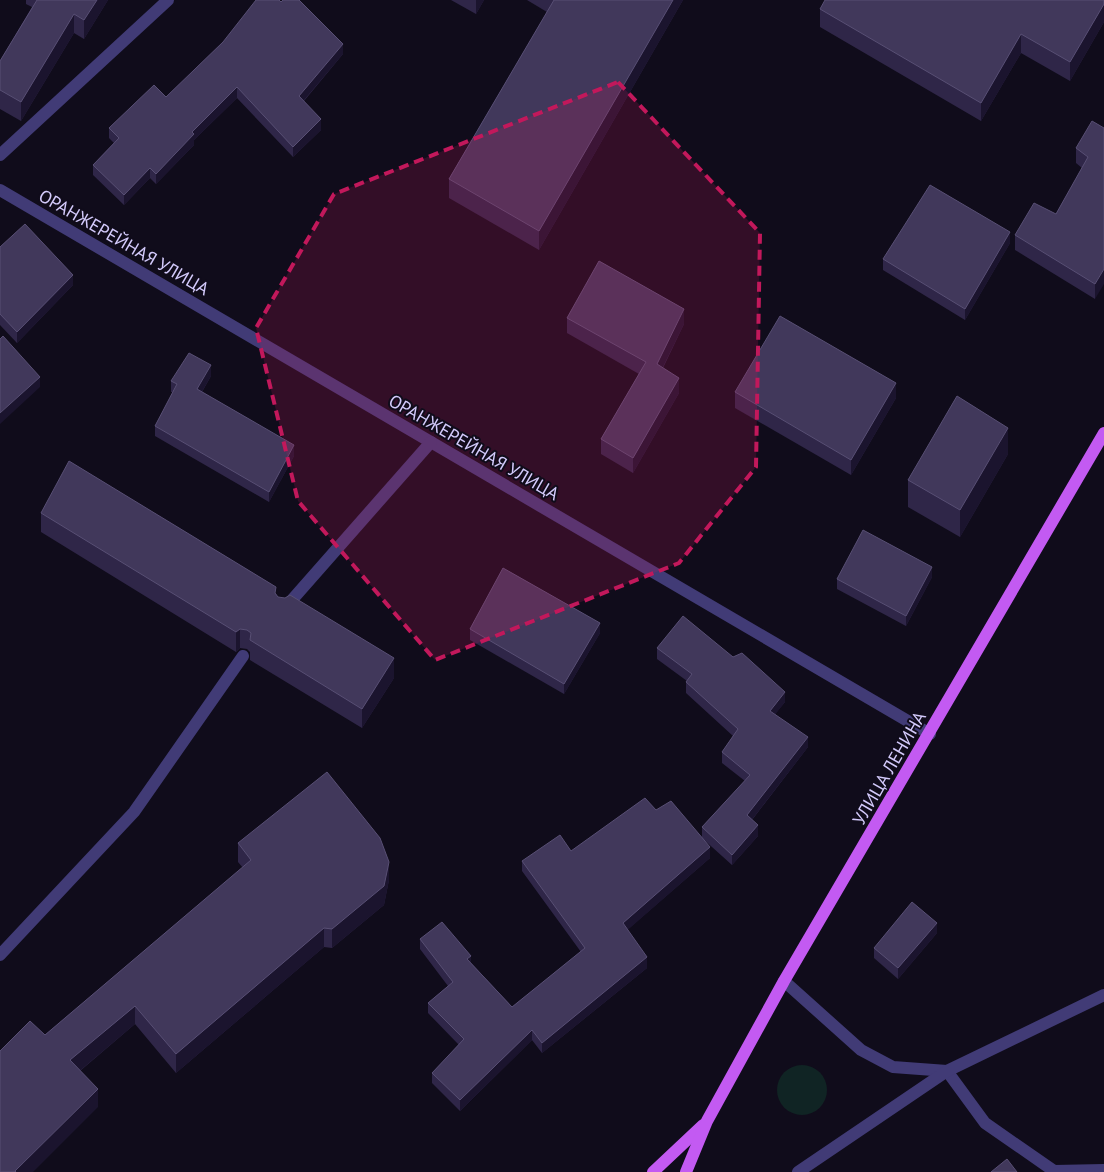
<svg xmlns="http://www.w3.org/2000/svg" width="1104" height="1172" font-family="'PT Sans',sans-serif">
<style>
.green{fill:#102424}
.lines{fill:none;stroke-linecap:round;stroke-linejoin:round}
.minor{stroke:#413b76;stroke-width:12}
.major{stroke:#c35af2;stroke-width:12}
.wall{fill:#2f2648}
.shaded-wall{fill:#1b142e}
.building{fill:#41385b;stroke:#584f74}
.marked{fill:#c2185b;fill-opacity:0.2;stroke:#c2185b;stroke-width:4;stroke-dasharray:10 6;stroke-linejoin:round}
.labels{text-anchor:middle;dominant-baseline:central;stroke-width:4;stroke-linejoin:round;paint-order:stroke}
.street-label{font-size:18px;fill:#d3cafb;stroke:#100c1b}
</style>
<rect width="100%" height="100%" fill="#100c1b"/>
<circle class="green" cx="802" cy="1090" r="25"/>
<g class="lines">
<g class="minor">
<polyline points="0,155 168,0"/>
<polyline points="0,190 930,734"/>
<polyline points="284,609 431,442"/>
<polyline points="0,955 134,812 243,656"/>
<polyline points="784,981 861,1050 893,1067 947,1071"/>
<polyline points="947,1071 985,1123 1054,1171 1104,1170"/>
<polyline points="798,1172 947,1071 1104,995"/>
</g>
<g class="major">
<polyline points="653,1172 703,1125"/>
<polyline points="686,1172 707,1121 784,981 1104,433"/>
</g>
</g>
<g class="wall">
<polygon points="26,0 108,0 84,39 74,33 21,121 0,109 0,61 32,7 26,4"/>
<polygon points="451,0 484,0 476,14"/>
<polygon points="527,0 683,0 539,250 449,198 449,179 547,12"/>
<polygon points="1104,0 1104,22 1070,81 1021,53 981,121 820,27 820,9"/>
<polygon points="343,54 304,101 321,130 293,157 237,98 194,140 194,145 156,184 150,178 124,205 93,175 93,165 114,143 109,138 109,128 166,97"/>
<polygon points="1104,128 1095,299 1015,250 1015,235 1056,214 1082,168 1076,163 1076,148"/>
<polygon points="1010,243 965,320 883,270 883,259"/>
<polygon points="0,247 73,285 17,343 0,325"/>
<polygon points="567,318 684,324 663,368 679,393 633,473 601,454 601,439 639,374 567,333"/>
<polygon points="211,376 202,392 294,456 269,502 155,436 155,426 173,392 171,392 171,381"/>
<polygon points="735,392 896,398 851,475 735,408"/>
<polygon points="1008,454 960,537 908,507 908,480"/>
<polygon points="41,513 276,594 278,597 394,678 362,728 250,660 250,652 247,649 240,648 236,652 41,532"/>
<polygon points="932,577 906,626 837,589 837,579"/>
<polygon points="470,629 600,633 564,694 470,640"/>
<polygon points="657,648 785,702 775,714 808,747 752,820 758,836 732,865 702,838 702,827 745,781 722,763 722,752 733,736 686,693 686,682 687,681 657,659"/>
<polygon points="656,810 710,858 627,930 647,968 542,1053 532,1040 460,1111 432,1083 432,1073 459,1045 428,1013 428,1003 448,986 420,949 420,939 471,963 512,1007 581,952 522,871 522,861 571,851"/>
<polygon points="238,843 389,880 384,905 332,948 324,947 176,1073 135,1024 80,1071 98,1107 45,1035 243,868 238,862"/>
<polygon points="937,933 898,979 874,958 874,948"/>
</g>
<g class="shaded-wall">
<polygon points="97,0 108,0 84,39 84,20"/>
<polygon points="476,0 484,0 476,14"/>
<polygon points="673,0 683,0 539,250 539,231"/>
<polygon points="1104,4 1104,22 1070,81 1070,62"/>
<polygon points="74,14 74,33 21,121 21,102"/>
<polygon points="1021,34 1021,53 981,121 981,103"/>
<polygon points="343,44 343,54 299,106 299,96"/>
<polygon points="237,87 237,98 194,140 194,145 156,184 156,174 192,132"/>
<polygon points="321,119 321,130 293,157 293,147"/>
<polygon points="150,168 150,178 124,205 124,195"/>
<polygon points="1010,232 1010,243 965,320 965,309"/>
<polygon points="1104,269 1104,284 1095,299 1095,284"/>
<polygon points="73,275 73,285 17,343 17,332"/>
<polygon points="684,309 684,324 657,379 657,364"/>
<polygon points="211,365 211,376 197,400 197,389"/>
<polygon points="40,377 40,387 0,424 0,413"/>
<polygon points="679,378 679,393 633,473 633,458"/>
<polygon points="896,383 896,398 851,475 851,460"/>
<polygon points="1008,428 1008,454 960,537 960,510"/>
<polygon points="294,445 294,456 269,502 269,492"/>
<polygon points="932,567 932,577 906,626 906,616"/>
<polygon points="600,623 600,633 564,694 564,684"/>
<polygon points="240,629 240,648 236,652 236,632"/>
<polygon points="394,658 394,678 362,728 362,709"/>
<polygon points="785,692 785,702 770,721 770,711"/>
<polygon points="808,737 808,747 747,826 747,815"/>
<polygon points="758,825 758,836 732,865 732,855"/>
<polygon points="710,847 710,858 623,934 623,923"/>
<polygon points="389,862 389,880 384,905 332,948 332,929"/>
<polygon points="937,923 937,933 898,979 898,968"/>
<polygon points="324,928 324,947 176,1073 176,1054"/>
<polygon points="471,956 471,966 467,959"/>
<polygon points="647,957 647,968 542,1053 542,1043"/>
<polygon points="135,1006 135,1024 70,1079 70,1060"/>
<polygon points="532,1030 532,1040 460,1111 460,1100"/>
<polygon points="98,1089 98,1107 33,1172 15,1172 15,1171"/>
</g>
<g class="building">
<polygon points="37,0 97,0 84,20 74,14 21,102 0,90 0,61"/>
<polygon points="256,0 279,0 281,2 283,0 299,0 343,44 299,96 321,119 293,147 237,87 192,132 194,134 156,174 150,168 124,195 93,165 119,138 109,128 154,85 166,97 223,42"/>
<polygon points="554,0 673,0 539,231 449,179"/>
<polygon points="825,0 1104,0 1104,4 1070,62 1021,34 981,103 820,9"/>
<polygon points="1092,121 1104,128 1104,269 1095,284 1015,235 1034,203 1056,214 1088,157 1076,148"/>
<polygon points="930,185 1010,232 965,309 883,259"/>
<polygon points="25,224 73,275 17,332 0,314 0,247"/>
<polygon points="599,261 684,309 657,364 679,378 633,458 601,439 646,362 567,318"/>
<polygon points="780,316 896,383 851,460 735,392"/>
<polygon points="3,336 40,377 0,413 0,339"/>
<polygon points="189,353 211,365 197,389 294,445 269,492 155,426 177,384 171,381"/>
<polygon points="957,396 1008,428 960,510 908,480"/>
<polygon points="69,461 276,587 275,593 278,597 285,598 290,595 394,658 362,709 250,640 251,633 247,630 240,629 236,632 41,513"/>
<polygon points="863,530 932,567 906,616 837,579"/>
<polygon points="503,568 600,623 564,684 470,629"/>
<polygon points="683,616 733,657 742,653 785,692 770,711 808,737 747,815 758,825 732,855 702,827 750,775 722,752 738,729 686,682 692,674 657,648"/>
<polygon points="327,772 380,838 389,862 384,886 332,929 324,928 176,1054 135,1006 70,1060 98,1089 15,1171 16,1172 0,1172 0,1051 30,1021 45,1035 251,860 238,843"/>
<polygon points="645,798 656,810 671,801 710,847 623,923 647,957 542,1043 532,1030 460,1100 432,1073 464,1039 428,1003 453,982 420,939 442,922 471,956 467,959 512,1007 585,948 522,861 560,835 571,851"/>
<polygon points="912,902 937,923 898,968 874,948"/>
<polygon points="1007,1159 1017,1172 991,1172"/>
</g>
<path class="marked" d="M618 82 760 233 756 467 679 563 435 660 298 501 256 328 334 194Z"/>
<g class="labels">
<g class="street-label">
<text transform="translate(124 242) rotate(30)">ОРАНЖЕРЕЙНАЯ УЛИЦА</text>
<text transform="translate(474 447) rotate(30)">ОРАНЖЕРЕЙНАЯ УЛИЦА</text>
<text transform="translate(889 768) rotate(-60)">УЛИЦА ЛЕНИНА</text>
</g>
</g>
</svg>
